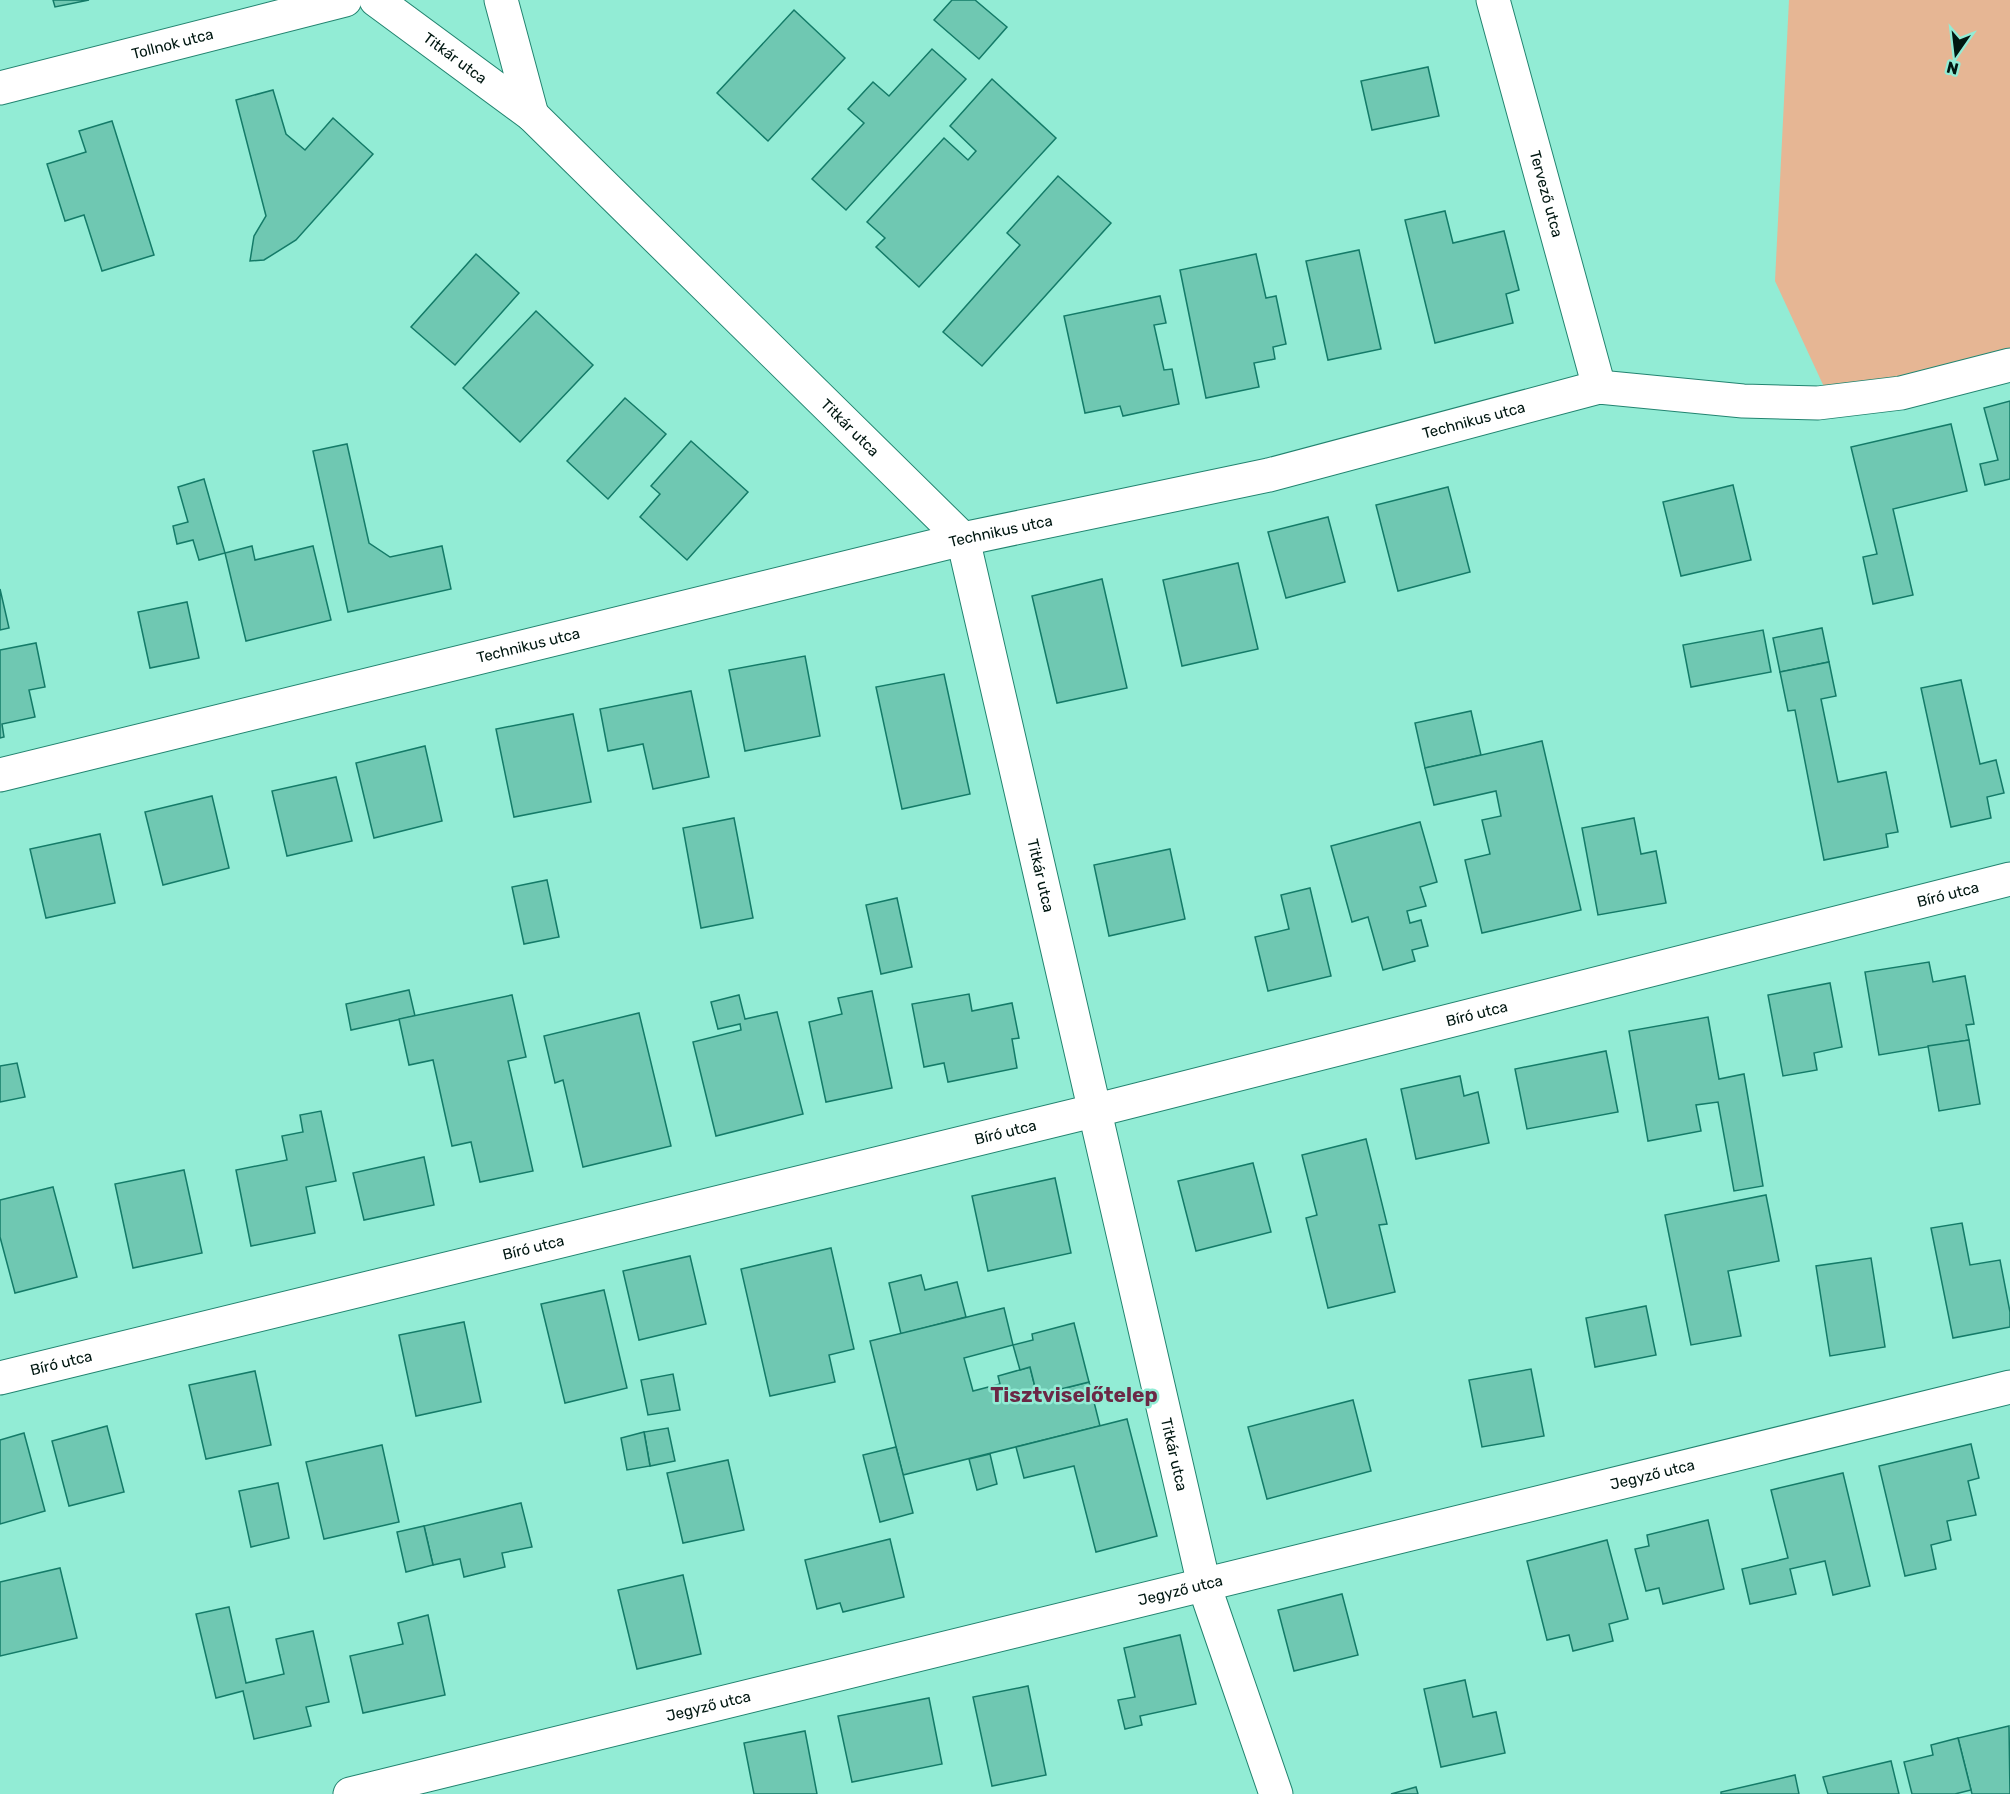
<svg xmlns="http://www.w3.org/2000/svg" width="2010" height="1794" font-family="Rubik,sans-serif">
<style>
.green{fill:#e6b694}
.building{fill:#6fc8b2;stroke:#147b68;stroke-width:1.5}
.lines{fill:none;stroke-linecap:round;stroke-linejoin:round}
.minor-casing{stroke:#228470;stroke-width:35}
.minor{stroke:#fff;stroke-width:33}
.labels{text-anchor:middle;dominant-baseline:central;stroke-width:5;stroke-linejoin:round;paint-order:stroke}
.street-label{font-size:15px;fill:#001711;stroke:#92ecd5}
.district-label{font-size:21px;font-weight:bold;fill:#6b2845;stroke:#92ecd5}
</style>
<rect width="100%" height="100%" fill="#92ecd5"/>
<polygon class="green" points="1789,0 2010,0 2010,353 1898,383 1825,389 1775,281"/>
<g class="building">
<polygon points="53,0 89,0 55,7"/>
<polygon points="952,0 975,0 1007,27 979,59 934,20"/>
<polygon points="794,10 845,58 768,141 717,93"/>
<polygon points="932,49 966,79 846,210 812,179 864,123 848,109 873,82 889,96"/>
<polygon points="1428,67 1439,116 1372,130 1361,81"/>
<polygon points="992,79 1056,138 919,287 876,247 885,238 867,222 944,138 968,160 976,151 950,126"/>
<polygon points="273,90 286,134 305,150 333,118 373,154 296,240 264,260 250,261 254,236 266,216 236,100"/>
<polygon points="112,121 154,255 102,271 84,215 65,221 47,164 86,152 79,131"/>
<polygon points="1058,176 1111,223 982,366 943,332 1020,245 1007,233"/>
<polygon points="1445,211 1453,243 1504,231 1519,290 1506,294 1513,323 1435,343 1405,220"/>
<polygon points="1359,250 1381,349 1328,360 1306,261"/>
<polygon points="476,254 519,293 455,365 411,327"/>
<polygon points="1256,254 1266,298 1276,296 1286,344 1273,347 1275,359 1254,363 1259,387 1206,398 1180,270"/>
<polygon points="1160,296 1166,323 1154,325 1164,370 1172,369 1179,404 1123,416 1120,406 1085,413 1064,316"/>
<polygon points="536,311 593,365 520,442 463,388"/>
<polygon points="625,398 666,434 608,499 567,461"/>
<polygon points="2010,401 2010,479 1985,485 1980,464 1998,460 1984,408"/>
<polygon points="1951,424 1967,491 1893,509 1913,595 1873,604 1863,557 1877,554 1851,447"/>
<polygon points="691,441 748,492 687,560 640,517 660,494 651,486"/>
<polygon points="347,444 369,543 390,557 442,546 451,589 348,612 313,451"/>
<polygon points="204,479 225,553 199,560 193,540 177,544 173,526 188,522 178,487"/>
<polygon points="1733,485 1751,560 1681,576 1663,502"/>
<polygon points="1448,487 1470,572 1398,591 1376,505"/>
<polygon points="1328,517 1345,582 1286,598 1268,532"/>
<polygon points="252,546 255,560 313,546 331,620 246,641 225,553"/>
<polygon points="1238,563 1258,649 1182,666 1163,580"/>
<polygon points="1102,579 1127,688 1057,703 1032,596"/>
<polygon points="0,589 9,628 0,630"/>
<polygon points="187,602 199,658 150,668 138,612"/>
<polygon points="1822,628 1829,662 1780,672 1773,638"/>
<polygon points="1763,630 1771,672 1691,687 1683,645"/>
<polygon points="36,643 45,687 29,690 35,717 2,724 4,737 0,738 0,650"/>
<polygon points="805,656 820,736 745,751 729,670"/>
<polygon points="1829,662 1836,696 1821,699 1838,782 1886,772 1898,832 1886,834 1888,847 1824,860 1795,710 1788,711 1780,672"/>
<polygon points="944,674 970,794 902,809 876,687"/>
<polygon points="1961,680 1980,764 1996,760 2004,793 1987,797 1991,818 1951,827 1921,688"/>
<polygon points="691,691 709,777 653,789 643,744 608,751 600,709"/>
<polygon points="1471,711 1481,755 1425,768 1415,723"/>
<polygon points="573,714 591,802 514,817 496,729"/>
<polygon points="1542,741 1581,910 1482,933 1465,860 1490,854 1482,820 1501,816 1496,791 1434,805 1425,768"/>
<polygon points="425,746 442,821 374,838 356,763"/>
<polygon points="336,777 352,841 287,856 272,791"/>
<polygon points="212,796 229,868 163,885 145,812"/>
<polygon points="734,818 753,918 701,928 683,828"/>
<polygon points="1634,818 1641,854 1656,851 1666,903 1598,915 1582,828"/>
<polygon points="1420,822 1437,882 1420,887 1426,906 1407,911 1410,923 1421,920 1428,946 1412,950 1415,961 1383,970 1368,917 1352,922 1331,846"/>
<polygon points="100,834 115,903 46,918 30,849"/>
<polygon points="1170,849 1185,919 1109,936 1094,865"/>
<polygon points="547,880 559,937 524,944 512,887"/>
<polygon points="1310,888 1331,976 1268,991 1255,937 1289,929 1281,895"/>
<polygon points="897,898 912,967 881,974 866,905"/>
<polygon points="1929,962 1933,982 1965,976 1974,1024 1966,1025 1969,1040 1879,1055 1865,972"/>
<polygon points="1830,983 1842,1047 1814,1053 1817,1070 1783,1076 1768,995"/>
<polygon points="409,990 415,1016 351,1030 346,1004"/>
<polygon points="872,991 892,1088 826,1102 809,1022 842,1014 838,998"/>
<polygon points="969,994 972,1011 1012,1003 1019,1038 1012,1039 1017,1068 948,1082 944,1063 924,1067 912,1004"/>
<polygon points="512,995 526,1057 508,1061 533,1171 480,1182 471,1142 452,1146 433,1060 409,1065 399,1019"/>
<polygon points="739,995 745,1019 777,1012 803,1114 716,1136 693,1042 741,1030 740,1024 718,1029 711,1002"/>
<polygon points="639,1013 671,1146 583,1167 563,1080 555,1083 544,1036"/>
<polygon points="1708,1017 1719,1079 1744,1074 1763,1186 1734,1191 1718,1102 1696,1105 1701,1131 1648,1141 1629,1031"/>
<polygon points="1969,1040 1980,1104 1939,1111 1928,1046"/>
<polygon points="1606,1051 1618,1112 1527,1129 1515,1069"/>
<polygon points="17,1063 25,1097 0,1102 0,1066"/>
<polygon points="1460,1076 1464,1096 1478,1092 1489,1143 1416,1159 1401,1089"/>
<polygon points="321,1111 336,1181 306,1187 315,1233 251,1246 236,1170 287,1160 282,1136 303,1132 300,1115"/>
<polygon points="1366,1139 1387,1224 1379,1225 1395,1292 1328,1308 1306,1218 1317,1215 1302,1155"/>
<polygon points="424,1157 434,1205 364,1220 353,1173"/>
<polygon points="1253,1163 1271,1232 1196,1251 1178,1181"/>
<polygon points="184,1170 202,1253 133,1268 115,1184"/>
<polygon points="1055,1178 1071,1253 988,1271 972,1196"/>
<polygon points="53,1187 77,1277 15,1293 0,1237 0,1200"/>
<polygon points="1766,1195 1779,1261 1728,1271 1741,1336 1691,1345 1665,1215"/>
<polygon points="1962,1223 1970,1265 2000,1260 2010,1312 2010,1327 1953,1338 1931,1228"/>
<polygon points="831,1248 854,1349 829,1355 835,1382 770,1396 741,1269"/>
<polygon points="690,1256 706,1324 639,1340 623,1271"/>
<polygon points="1871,1258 1885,1347 1830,1356 1816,1266"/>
<polygon points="921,1275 925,1290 957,1282 966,1317 901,1334 889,1283"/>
<polygon points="604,1290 627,1388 565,1403 541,1304"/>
<polygon points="1646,1306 1656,1355 1595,1367 1586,1318"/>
<polygon points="1004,1308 1013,1345 964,1358 973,1391 1000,1384 998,1376 1030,1367 1037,1395 1089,1382 1100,1426 903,1475 870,1341"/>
<polygon points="464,1322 481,1402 416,1416 399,1335"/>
<polygon points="1074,1323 1089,1382 1037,1395 1030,1367 1020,1370 1013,1345 1033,1340 1032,1334"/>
<polygon points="1531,1369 1544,1436 1482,1447 1469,1380"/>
<polygon points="255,1371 271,1445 206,1459 189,1385"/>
<polygon points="673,1374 680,1410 648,1415 641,1380"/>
<polygon points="1353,1400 1371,1471 1267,1499 1248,1427"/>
<polygon points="1127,1419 1157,1536 1096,1552 1074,1466 1024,1478 1016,1447"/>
<polygon points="107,1426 124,1492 69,1506 52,1441"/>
<polygon points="668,1428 675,1461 650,1466 644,1432"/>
<polygon points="644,1432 650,1466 627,1470 621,1438"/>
<polygon points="24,1433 45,1511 0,1524 0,1440"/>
<polygon points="1971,1444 1979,1478 1968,1481 1976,1515 1947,1521 1951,1540 1931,1545 1936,1569 1905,1576 1879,1466"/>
<polygon points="382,1445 399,1522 324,1539 306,1462"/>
<polygon points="896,1447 913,1513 880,1522 863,1455"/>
<polygon points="990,1454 997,1484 977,1490 969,1459"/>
<polygon points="728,1460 744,1530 683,1543 667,1473"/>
<polygon points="1843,1473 1870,1586 1833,1595 1825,1561 1790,1569 1796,1594 1750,1604 1742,1569 1788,1558 1771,1490"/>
<polygon points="278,1483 289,1538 251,1547 239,1491"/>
<polygon points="521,1503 532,1547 502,1553 505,1567 464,1577 460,1559 433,1565 424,1526"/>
<polygon points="1708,1520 1724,1589 1663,1604 1659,1588 1646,1591 1635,1549 1649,1546 1647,1535"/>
<polygon points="424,1526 433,1565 406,1572 397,1532"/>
<polygon points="890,1539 904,1597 843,1612 840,1603 817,1609 805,1560"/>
<polygon points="1607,1540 1628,1619 1609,1624 1613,1641 1573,1651 1569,1635 1547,1640 1527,1561"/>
<polygon points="60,1568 77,1638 0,1656 0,1582"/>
<polygon points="683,1575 701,1654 637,1669 618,1590"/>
<polygon points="1342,1594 1358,1655 1294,1671 1278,1610"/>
<polygon points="229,1607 246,1683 284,1674 276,1639 313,1631 329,1702 306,1707 311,1726 254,1739 243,1691 216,1698 196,1614"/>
<polygon points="428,1615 445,1695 363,1713 350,1656 403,1644 398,1623"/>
<polygon points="1180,1635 1196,1704 1140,1716 1142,1725 1125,1729 1118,1700 1135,1697 1124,1648"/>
<polygon points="1465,1680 1473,1717 1496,1712 1505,1753 1441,1767 1424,1689"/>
<polygon points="1028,1686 1046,1775 992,1786 973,1697"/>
<polygon points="929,1698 942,1764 852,1782 838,1716"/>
<polygon points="2009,1726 2010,1794 1972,1794 1958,1738"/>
<polygon points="805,1731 817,1794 754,1794 744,1743"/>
<polygon points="1958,1738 1971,1790 1955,1794 1912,1794 1904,1762 1933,1755 1931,1745"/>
<polygon points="1891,1761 1899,1794 1828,1794 1823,1777"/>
<polygon points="1795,1775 1799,1794 1721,1794 1721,1792"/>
<polygon points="1416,1787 1418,1794 1391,1794"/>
</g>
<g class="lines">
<defs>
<g id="minor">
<path id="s1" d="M376 0 532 115 501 0"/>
<path id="s2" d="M1493 0 1599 387"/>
<path id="s3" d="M0 88 345 0"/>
<path id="s4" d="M532 115 963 539 1204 1585 1276 1794"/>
<path id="s5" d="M0 775 963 539 1269 475 1599 387 1743 401 1818 403 1901 393 2010 365"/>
<path id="s6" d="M0 1378 1097 1110 2010 879"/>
<path id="s7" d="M350 1794 2010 1387"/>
</g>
</defs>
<use href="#minor" class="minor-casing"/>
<use href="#minor" class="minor"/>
</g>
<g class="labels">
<g class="street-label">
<text stroke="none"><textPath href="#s3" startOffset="178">Tollnok utca</textPath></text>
<text stroke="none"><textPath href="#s1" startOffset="98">Titkár utca</textPath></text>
<text stroke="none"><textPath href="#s2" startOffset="201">Tervező utca</textPath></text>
<text stroke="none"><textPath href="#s5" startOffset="1516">Technikus utca</textPath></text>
<text stroke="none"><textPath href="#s4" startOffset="446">Titkár utca</textPath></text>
<text stroke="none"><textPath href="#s5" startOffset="1030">Technikus utca</textPath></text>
<text stroke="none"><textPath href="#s5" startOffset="544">Technikus utca</textPath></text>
<text stroke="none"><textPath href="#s4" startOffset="950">Titkár utca</textPath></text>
<text stroke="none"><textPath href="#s6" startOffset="2007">Bíró utca</textPath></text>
<text stroke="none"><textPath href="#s6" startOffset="1521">Bíró utca</textPath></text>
<text stroke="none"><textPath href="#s6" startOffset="1035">Bíró utca</textPath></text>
<text stroke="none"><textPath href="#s6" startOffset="549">Bíró utca</textPath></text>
<text stroke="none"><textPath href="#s6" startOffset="63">Bíró utca</textPath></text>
<text stroke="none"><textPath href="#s4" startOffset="1544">Titkár utca</textPath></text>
<text stroke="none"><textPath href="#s7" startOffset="1341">Jegyző utca</textPath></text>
<text stroke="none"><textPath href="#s7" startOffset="855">Jegyző utca</textPath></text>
<text stroke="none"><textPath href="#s7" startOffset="369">Jegyző utca</textPath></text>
</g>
<g class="district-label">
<text x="1074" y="1394">Tisztviselőtelep</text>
</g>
</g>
<g transform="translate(1956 54) rotate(194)" stroke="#92ecd5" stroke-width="4.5" paint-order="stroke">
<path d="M0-4.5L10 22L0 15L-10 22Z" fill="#001711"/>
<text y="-9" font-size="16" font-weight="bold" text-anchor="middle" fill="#001711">N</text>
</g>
</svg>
